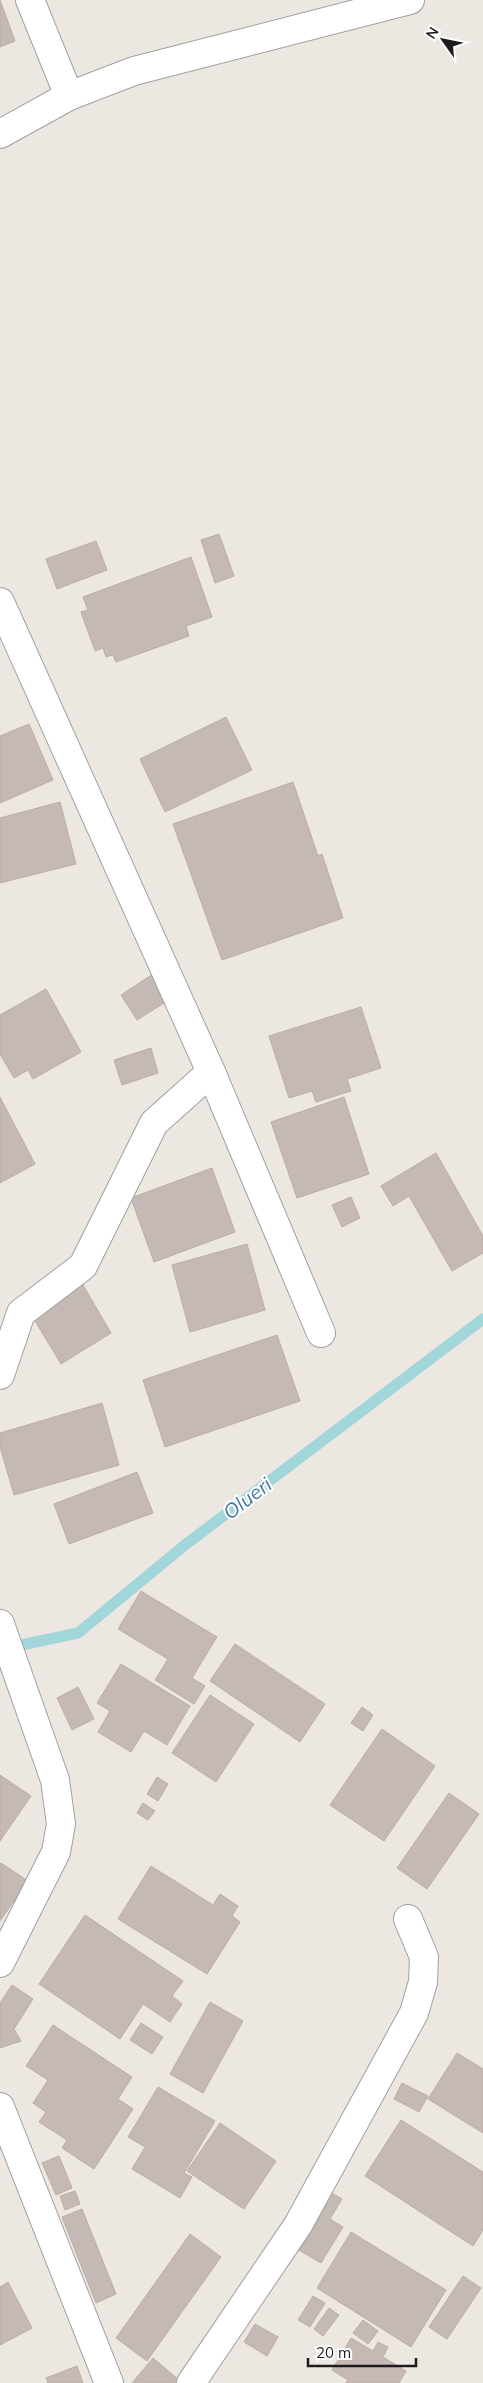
<svg xmlns="http://www.w3.org/2000/svg" width="483" height="2383" font-family="Mulish,sans-serif">
<style>
.lines{fill:none;stroke-linecap:round;stroke-linejoin:round}
.stream{stroke:#a1d6db;stroke-width:11}
.building{fill:#c5b9b5;stroke:#beaca4}
.minor-casing{stroke:#a0a0a0;stroke-width:30}
.minor{stroke:#fff;stroke-width:28}
.labels{text-anchor:middle;dominant-baseline:central;stroke-width:4;stroke-linejoin:round;paint-order:stroke}
.water-label{font-size:20px;font-style:italic;fill:#447b9a;stroke:#fff}
</style>
<rect width="100%" height="100%" fill="#ede7e1"/>
<g class="lines">
<polyline class="stream" points="7,1648 78,1633 185,1545 483,1319"/>
</g>
<g class="building">
<polygon points="0,0 15,41 0,47"/>
<polygon points="219,534 234,576 215,583 201,540"/>
<polygon points="96,541 107,570 57,589 46,559"/>
<polygon points="191,557 212,617 186,626 189,636 116,662 113,655 106,657 103,648 95,651 81,612 88,610 83,597"/>
<polygon points="226,717 252,770 165,812 140,759"/>
<polygon points="29,724 53,780 0,803 0,736"/>
<polygon points="293,782 318,856 322,854 343,918 222,960 173,824"/>
<polygon points="60,802 76,864 0,883 0,818"/>
<polygon points="153,974 169,1000 137,1020 121,995"/>
<polygon points="46,989 81,1052 33,1079 28,1070 14,1078 0,1054 0,1015"/>
<polygon points="361,1007 381,1068 347,1079 351,1091 316,1102 312,1091 289,1098 269,1036"/>
<polygon points="151,1048 158,1073 122,1085 114,1060"/>
<polygon points="0,1097 35,1164 0,1183"/>
<polygon points="344,1097 369,1174 297,1198 271,1122"/>
<polygon points="436,1153 483,1236 483,1253 452,1271 409,1196 393,1206 381,1186"/>
<polygon points="212,1168 235,1232 154,1262 131,1198"/>
<polygon points="351,1197 360,1218 342,1227 332,1205"/>
<polygon points="247,1244 265,1310 190,1332 172,1265"/>
<polygon points="80,1280 111,1333 61,1364 29,1311"/>
<polygon points="277,1335 300,1401 165,1447 143,1380"/>
<polygon points="102,1403 119,1465 14,1495 0,1447 0,1433"/>
<polygon points="137,1472 153,1513 69,1544 54,1504"/>
<polygon points="141,1591 217,1637 192,1678 205,1686 194,1704 155,1680 168,1659 118,1629"/>
<polygon points="235,1644 325,1704 300,1742 210,1681"/>
<polygon points="121,1664 190,1706 167,1745 144,1731 131,1752 98,1732 110,1711 97,1703"/>
<polygon points="78,1687 94,1719 72,1730 57,1698"/>
<polygon points="210,1695 254,1724 216,1782 172,1753"/>
<polygon points="362,1707 373,1715 363,1731 351,1723"/>
<polygon points="382,1729 435,1766 384,1841 330,1805"/>
<polygon points="0,1775 31,1796 0,1841"/>
<polygon points="157,1777 168,1784 158,1801 147,1794"/>
<polygon points="449,1793 479,1814 427,1889 397,1868"/>
<polygon points="143,1803 155,1811 148,1820 137,1813"/>
<polygon points="1,1863 28,1881 0,1921 0,1864"/>
<polygon points="151,1866 213,1905 220,1894 238,1906 232,1916 240,1922 207,1974 118,1919"/>
<polygon points="85,1915 183,1981 172,1996 182,2004 170,2022 143,2004 120,2039 39,1984"/>
<polygon points="12,1985 33,1999 14,2029 21,2041 0,2048 0,2003"/>
<polygon points="210,2002 243,2021 203,2093 170,2074"/>
<polygon points="141,2023 163,2037 152,2054 130,2040"/>
<polygon points="53,2025 132,2077 118,2099 133,2109 94,2169 62,2148 67,2140 39,2122 46,2112 33,2103 48,2080 26,2066"/>
<polygon points="457,2053 483,2069 483,2133 428,2099"/>
<polygon points="402,2083 428,2096 419,2112 394,2099"/>
<polygon points="158,2087 215,2121 184,2173 192,2177 180,2198 132,2169 145,2147 128,2137"/>
<polygon points="401,2120 483,2172 483,2230 473,2246 365,2176"/>
<polygon points="220,2123 276,2161 244,2209 187,2171"/>
<polygon points="59,2156 72,2188 56,2195 42,2163"/>
<polygon points="75,2191 80,2204 65,2210 60,2196"/>
<polygon points="330,2192 342,2199 330,2219 343,2227 321,2263 297,2249"/>
<polygon points="82,2209 116,2294 96,2303 62,2217"/>
<polygon points="351,2232 446,2290 411,2347 317,2288"/>
<polygon points="190,2234 221,2257 147,2361 116,2338"/>
<polygon points="463,2276 481,2288 447,2339 429,2327"/>
<polygon points="8,2282 32,2328 0,2345 0,2287"/>
<polygon points="313,2296 325,2303 310,2327 298,2320"/>
<polygon points="329,2308 339,2315 323,2336 314,2329"/>
<polygon points="363,2320 378,2331 368,2344 353,2333"/>
<polygon points="255,2324 278,2337 267,2356 244,2342"/>
<polygon points="351,2338 373,2351 378,2342 388,2347 383,2357 406,2371 399,2383 346,2383 348,2380 332,2370"/>
<polygon points="153,2358 180,2381 178,2383 132,2383"/>
<polygon points="77,2366 83,2383 48,2383 46,2378"/>
</g>
<g class="lines">
<defs>
<g id="minor">
<polyline points="30,0 69,96"/>
<polyline points="0,134 69,96 134,71 410,0"/>
<polyline points="0,602 211,1072 321,1333"/>
<polyline points="0,1375 21,1313 83,1266 154,1123 211,1072"/>
<polyline points="0,1624 55,1780 61,1824 56,1852 0,1963"/>
<polyline points="0,2107 109,2383"/>
<polyline points="191,2383 298,2225 414,2013 423,1982 424,1957 408,1919"/>
</g>
</defs>
<use href="#minor" class="minor-casing"/>
<use href="#minor" class="minor"/>
</g>
<g class="labels">
<g class="water-label">
<text transform="translate(247 1498) rotate(-37)">Olueri</text>
</g>
</g>
<g transform="translate(443 40) rotate(303)" stroke="#ffffff" stroke-width="4" paint-order="stroke">
<path d="M0-4L9 19L0 12L-9 19Z" fill="#1c1c1c"/>
<text y="-8" font-size="14" font-weight="bold" text-anchor="middle" fill="#1c1c1c">N</text>
</g>
<path d="M308 2358v8h108v-8" fill="none" stroke="#1c1c1c" stroke-width="2.5"/>
<text x="316" y="2358" font-size="15" fill="#1c1c1c" stroke="#ffffff" stroke-width="4" paint-order="stroke">20 m</text>
</svg>
